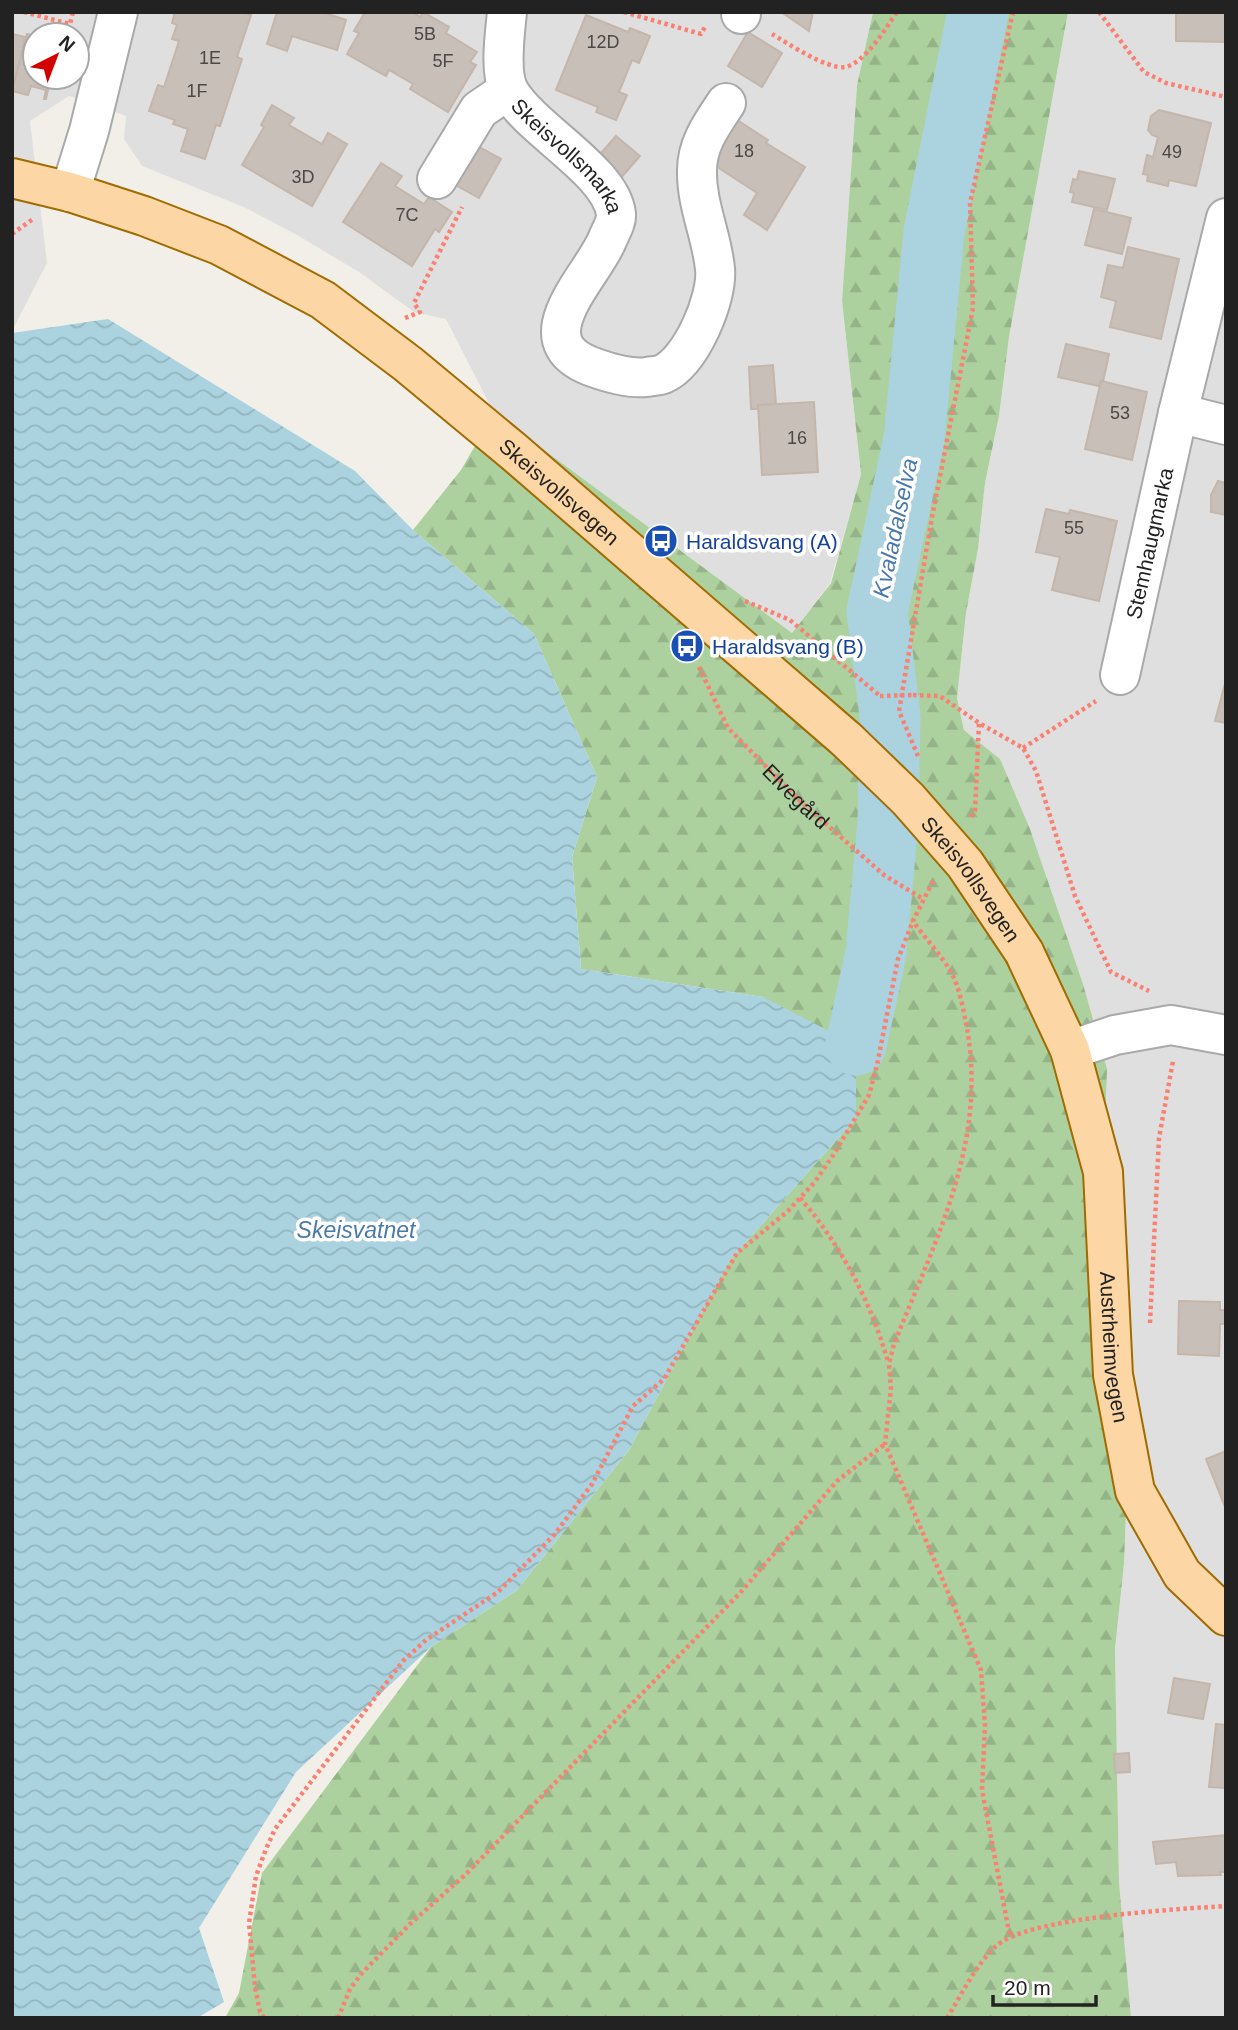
<svg xmlns="http://www.w3.org/2000/svg" width="1238" height="2030" font-family="Arial,sans-serif">
<style>
.residential{fill:#e0dfdf;fill-rule:evenodd}
.forest{fill:url(#forest-firs)}
.water{fill:url(#water-waves)}
.lines{fill:none;stroke-linecap:round;stroke-linejoin:round}
.river{stroke:#aad3df;stroke-width:61}
.building{fill:#c7bfb8;stroke:#c4b6ab;stroke-width:2}
.minor-casing{stroke:#a9a9a9;stroke-width:42}
.major-casing{stroke:#a06b00;stroke-width:42}
.path{stroke:#fa8072;stroke-width:4.5;stroke-dasharray:3.5 3.5;stroke-linecap:butt}
.minor{stroke:#fff;stroke-width:38}
.major{stroke:#fcd6a4;stroke-width:38}
.major-bridge-casing{stroke:#a06b00;stroke-width:42;stroke-linecap:butt}
.path-bridge{stroke:#fa8072;stroke-width:4.5;stroke-dasharray:3.5 3.5;stroke-linecap:butt}
.major-bridge{stroke:#fcd6a4;stroke-width:38}
.labels{text-anchor:middle;dominant-baseline:central;stroke-width:7;stroke-linejoin:round;paint-order:stroke}
.number-label{font-size:18px;fill:#4b4948}
.street-label{font-size:21px;fill:#222;stroke:#fff}
.transit-label{font-size:21px;fill:#164399;stroke:#fff;text-anchor:start}
.water-label{font-size:23px;font-style:italic;fill:#4a7aab;stroke:#fff}
</style>
<defs>
<pattern id="forest-firs" width="22" height="20" patternUnits="userSpaceOnUse" patternTransform="scale(1.75)"><rect width="22" height="20" fill="#add19e"/><path d="M5 1l3.5 6h-7zM16 11l3.5 6h-7z" fill="#95b388"/></pattern>
<pattern id="water-waves" width="16" height="10" patternUnits="userSpaceOnUse" patternTransform="scale(1.75)"><rect width="16" height="10" fill="#aad3df"/><path d="M0 5q4-4 8 0t8 0" fill="none" stroke="#92b5bf"/></pattern>
</defs>
<rect width="100%" height="100%" fill="#f2efe9"/>
<g class="residential">
<path d="M12 12H873L857 85 842 301 861 474 830 583 792 633 494 413 446 319 414 312 359 272 297 235 246 208 142 166 124 139 126 116 69 96 30 121 47 263 12 331ZM35 35H77V77H35Z"/>
<polygon points="1068,12 1226,12 1226,2018 1131,2018 1129,2009 1119,1882 1115,1649 1124,1564 1127,1487 1083,984 1000,759 964,730 957,698 966,613 978,549 985,483 999,416 1009,337"/>
</g>
<polygon class="forest" points="873,12 1068,12 1009,337 999,416 985,483 978,549 966,613 957,698 964,730 1000,759 1030,829 1083,984 1107,1069 1103,1172 1127,1487 1124,1564 1115,1649 1119,1882 1131,2018 225,2018 239,1993 262,1873 431,1647 517,1590 629,1450 730,1260 856,1118 763,997 581,969 572,857 597,777 534,634 413,530 461,470 494,413 792,633 831,583 861,474 842,301 857,85"/>
<polygon class="water" points="108,319 355,471 413,530 534,634 597,777 572,857 581,969 763,997 856,1045 856,1118 730,1260 629,1450 517,1590 431,1647 296,1772 199,1928 224,2002 197,2018 12,2018 12,333"/>
<g class="lines">
<polyline class="river" points="856,1045 876,953 888,822 890,715 877,612 914,439 934,232 978,12"/>
</g>
<g class="building">
<polygon points="175,12 242,12 251,15 237,57 242,59 220,126 216,125 205,159 181,151 188,129 173,124 175,120 149,111 158,85 164,87 179,41 172,39 177,25 172,23"/>
<polygon points="277,12 322,12 346,20 337,50 292,36 287,51 267,44"/>
<polygon points="365,12 413,12 420,17 423,12 449,27 446,33 477,52 470,62 476,65 448,112 410,89 413,84 389,70 386,76 347,54 359,33 354,31"/>
<polygon points="785,12 813,12 809,31 784,14"/>
<polygon points="1176,12 1226,12 1226,42 1176,41"/>
<polygon points="586,15 628,32 630,28 650,36 639,63 632,60 619,92 627,95 616,120 596,112 598,107 556,90"/>
<polygon points="748,32 782,53 762,87 728,66"/>
<polygon points="12,34 25,37 15,82 12,81"/>
<polygon points="27,34 35,36 35,77 51,77 46,99 44,99 46,90 31,86 28,95 12,91"/>
<polygon points="272,105 294,118 289,125 322,144 328,133 347,144 312,206 242,165 264,127 261,125"/>
<polygon points="1159,110 1211,123 1196,186 1169,180 1168,186 1147,181 1148,175 1143,174 1147,155 1153,157 1158,137 1152,135 1148,130 1151,116"/>
<polygon points="731,116 768,140 766,143 805,167 767,230 744,215 757,193 705,159"/>
<polygon points="616,136 640,156 619,180 595,160"/>
<polygon points="474,144 501,159 479,198 452,183"/>
<polygon points="381,163 402,176 395,186 424,204 429,197 452,212 439,232 435,229 412,266 343,222"/>
<polygon points="1079,171 1115,179 1107,210 1072,202 1074,193 1070,192 1073,179 1077,180"/>
<polygon points="1094,209 1131,218 1122,254 1085,245"/>
<polygon points="1128,247 1179,259 1161,339 1110,327 1116,301 1101,297 1108,265 1123,268"/>
<polygon points="1066,344 1109,354 1103,382 1101,381 1099,386 1058,377"/>
<polygon points="773,365 776,404 758,405 758,409 751,409 749,367"/>
<polygon points="1101,381 1147,392 1132,460 1085,449"/>
<polygon points="814,402 818,472 762,475 758,405"/>
<polygon points="1218,481 1226,483 1226,515 1211,512 1211,495"/>
<polygon points="1046,509 1069,514 1070,510 1117,521 1099,601 1052,590 1060,557 1036,552"/>
<polygon points="1226,680 1226,723 1215,721"/>
<polygon points="1179,1301 1220,1302 1220,1310 1226,1310 1226,1324 1220,1324 1219,1356 1178,1354"/>
<polygon points="1226,1451 1226,1506 1225,1507 1206,1459"/>
<polygon points="1174,1678 1210,1684 1203,1719 1168,1713"/>
<polygon points="1216,1724 1226,1725 1226,1788 1209,1787"/>
<polygon points="1129,1753 1130,1772 1115,1773 1114,1754"/>
<polygon points="1226,1835 1226,1872 1220,1872 1221,1875 1178,1876 1176,1862 1156,1864 1153,1842"/>
</g>
<g class="lines">
<defs>
<g id="minor">
<path id="s2" d="M507 12C505 33 499 72 509 91 531 130 611 171 616 214 617 221 611 231 608 238 595 274 521 339 590 366 606 372 630 379 647 377 652 376 659 376 663 374 691 362 718 298 715 269 712 236 696 204 697 170 697 144 712 124 726 103"/>
<polyline points="741,14 741,12"/>
<polyline points="437,179 479,110 508,90"/>
<polyline points="70,192 89,131 118,12"/>
<polyline points="1178,413 1226,425"/>
<path id="s3" d="M1120 675 1178 413 1226 218"/>
<polyline points="1070,1050 1115,1035 1171,1025 1226,1035"/>
</g>
<g id="major">
<path id="s4" d="M12 178 70 192 144 216 219 245 323 300 408 364 513 451 847 740"/>
<path id="s5" d="M1024 952 1070 1050 1103 1172 1113 1375 1135 1491 1182 1574 1226 1616"/>
</g>
</defs>
<use href="#minor" class="minor-casing"/>
<use href="#major" class="major-casing"/>
<g class="path">
<polyline points="24,12 70,24 73,12"/>
<polyline points="624,12 701,34 706,25"/>
<polyline points="1099,12 1144,72 1166,83 1226,97"/>
<path d="M772 34C787 43 828 70 845 67 865 63 886 28 897 12"/>
<polyline points="12,234 33,219"/>
<polyline points="405,318 420,312 414,303 462,207"/>
<polyline points="745,601 790,620 880,696"/>
<path id="s1" d="M699 667 728 728 801 802 884 875 923 899"/>
<polyline points="913,695 940,696 979,723 1023,748 1036,771 1075,896 1111,972 1149,991"/>
<polyline points="1023,748 1096,701"/>
<polyline points="918,756 899,711 932,517 973,308 970,203 1013,12"/>
<polyline points="971,817 975,811 979,723"/>
<path d="M933 881 913 921C924 937 942 956 951 972 959 987 963 1007 966 1023 989 1139 936 1239 894 1344L889 1364 891 1388 885 1444 981 1670 985 1725 982 1790 1010 1937"/>
<path d="M800 1198C841 1245 871 1302 888 1362"/>
<polyline points="1150,1323 1159,1138 1173,1061"/>
<polyline points="264,2018 260,2012 255,1987 249,1923 256,1876 266,1849 275,1829 403,1661 426,1640 498,1592 555,1534 592,1484 633,1406 664,1379 737,1253 788,1211 814,1183 834,1154 869,1095 877,1065 898,959 913,921"/>
<polyline points="338,2018 350,1989 362,1973 410,1924 465,1875 740,1593 837,1481 885,1444"/>
<path d="M947 2018C962 1994 975 1966 995 1947 1025 1917 1180 1909 1226 1906"/>
</g>
<use href="#minor" class="minor"/>
<use href="#major" class="major"/>
<defs>
<g id="major-bridge">
<path id="s6" d="M847 740 908 799 965 864 1024 952"/>
</g>
</defs>
<use href="#major-bridge" class="major-bridge-casing"/>
<polyline class="path-bridge" points="880,696 913,695"/>
<use href="#major-bridge" class="major-bridge"/>
</g>
<defs>
<symbol id="bus-disc" viewBox="-11 -11 22 22"><circle r="9.5" fill="#1a4fb4" stroke="#fff"/><path d="M-5-6H5V4H4V6H2V4H-2V6H-4V4H-5ZM-3.5-4V0h7V-4ZM-3.5 1.2v1.5H-2V1.2ZM2 1.2v1.5H3.5V1.2Z" fill="#fff"/></symbol>
</defs>
<g fill-rule="evenodd">
<use href="#bus-disc" x="642" y="522" width="38" height="38"/>
<use href="#bus-disc" x="668" y="627" width="38" height="38"/>
</g>
<g class="labels">
<g class="number-label">
<text x="425" y="34">5B</text>
<text x="603" y="42">12D</text>
<text x="210" y="58">1E</text>
<text x="443" y="61">5F</text>
<text x="197" y="91">1F</text>
<text x="744" y="151">18</text>
<text x="1172" y="152">49</text>
<text x="303" y="177">3D</text>
<text x="407" y="215">7C</text>
<text x="1120" y="413">53</text>
<text x="797" y="438">16</text>
<text x="1074" y="528">55</text>
</g>
<g class="street-label">
<text stroke="none"><textPath href="#s2" startOffset="168">Skeisvollsmarka</textPath></text>
<text stroke="none"><textPath href="#s4" startOffset="640">Skeisvollsvegen</textPath></text>
<text stroke="none"><textPath href="#s3" startOffset="135">Stemhaugmarka</textPath></text>
<text stroke="none"><textPath href="#s1" startOffset="164">Elvegård</textPath></text>
<text stroke="none"><textPath href="#s6" startOffset="187">Skeisvollsvegen</textPath></text>
<text stroke="none"><textPath href="#s5" startOffset="410">Austrheimvegen</textPath></text>
</g>
<g class="transit-label">
<text x="686" y="541">Haraldsvang (A)</text>
<text x="712" y="646">Haraldsvang (B)</text>
</g>
<g class="water-label">
<text transform="translate(895 528) rotate(-78)">Kvaladalselva</text>
<text x="356" y="1230">Skeisvatnet</text>
</g>
</g>
<rect width="1238" height="2030" fill="none" stroke="#222222" stroke-width="28"/>
<g transform="translate(56 56) rotate(42)"><circle r="33" fill="#ffffff" stroke="#a7a7a7" stroke-width="2"/>
<path d="M0-5L12 26L0 18L-12 26Z" fill="#d40000"/>
<text y="-10" font-size="19" font-weight="bold" text-anchor="middle" fill="#222222">N</text>
</g>
<path d="M993 1995v10h103v-10" fill="none" stroke="#222222" stroke-width="3.5"/>
<text x="1004" y="1995" font-size="21" fill="#222222" stroke="#ffffff" stroke-width="5" paint-order="stroke">20 m</text>
</svg>
